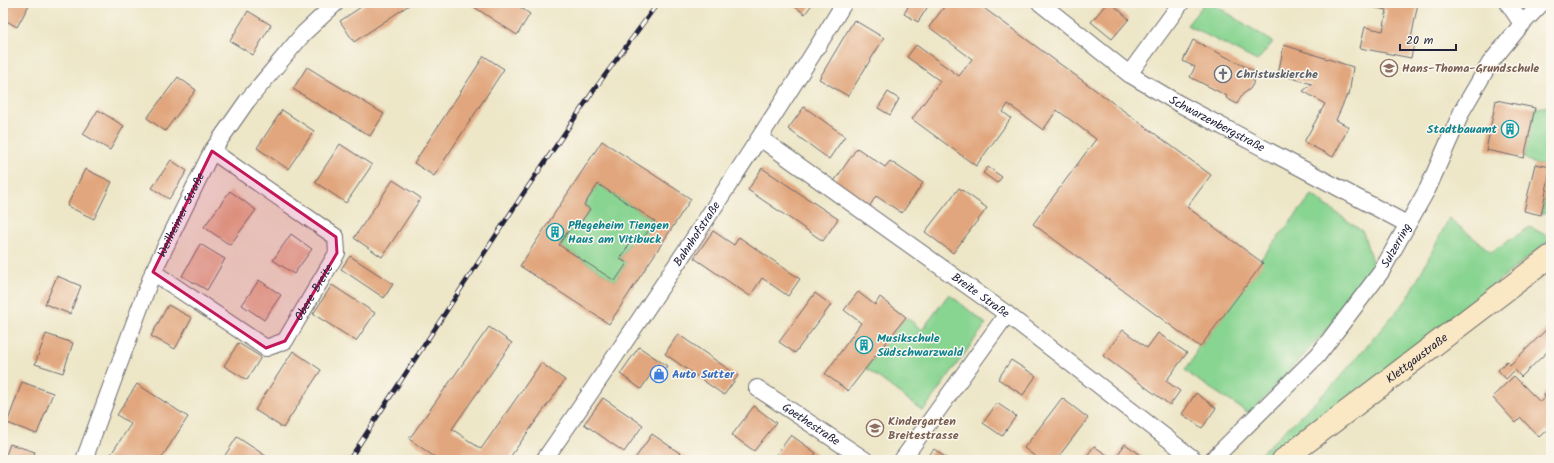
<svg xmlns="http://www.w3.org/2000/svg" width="1554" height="463" font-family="Kalam,sans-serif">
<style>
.green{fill:#88d491;stroke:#557b66}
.building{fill:#e1a67d;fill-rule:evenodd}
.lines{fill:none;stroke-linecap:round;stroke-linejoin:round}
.street-casing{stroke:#69676c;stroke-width:18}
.secondary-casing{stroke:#69676c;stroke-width:24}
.street{stroke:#fff;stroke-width:16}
.secondary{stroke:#fae7c3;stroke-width:22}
.rail-casing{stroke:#22223b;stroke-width:4.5}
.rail{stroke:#fbf7ec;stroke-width:3;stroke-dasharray:9;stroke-linecap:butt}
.marked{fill:#c2185b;fill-opacity:0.2;stroke:#c2185b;stroke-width:3;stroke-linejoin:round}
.labels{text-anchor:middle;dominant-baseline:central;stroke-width:3;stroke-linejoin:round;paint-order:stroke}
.education-label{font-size:12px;font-weight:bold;fill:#785e54;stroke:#fbf7ec;text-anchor:start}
.worship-label{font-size:12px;font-weight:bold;fill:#5b616d;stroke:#fbf7ec;text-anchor:start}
.street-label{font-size:12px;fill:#22223b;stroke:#fbf7ec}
.culture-label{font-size:12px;font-weight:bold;fill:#0d838f;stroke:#fbf7ec;text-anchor:start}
.shop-label{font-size:12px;font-weight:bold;fill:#366cbe;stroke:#fbf7ec;text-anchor:start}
</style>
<rect width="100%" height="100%" fill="#fbf7ec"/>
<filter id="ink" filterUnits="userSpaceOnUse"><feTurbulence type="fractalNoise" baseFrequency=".025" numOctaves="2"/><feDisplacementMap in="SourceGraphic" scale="8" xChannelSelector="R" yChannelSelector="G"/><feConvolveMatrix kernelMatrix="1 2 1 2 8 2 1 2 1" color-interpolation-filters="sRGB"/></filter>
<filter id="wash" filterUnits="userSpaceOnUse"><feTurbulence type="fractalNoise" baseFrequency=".012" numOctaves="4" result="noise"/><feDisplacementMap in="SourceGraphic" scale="16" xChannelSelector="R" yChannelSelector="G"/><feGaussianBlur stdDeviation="0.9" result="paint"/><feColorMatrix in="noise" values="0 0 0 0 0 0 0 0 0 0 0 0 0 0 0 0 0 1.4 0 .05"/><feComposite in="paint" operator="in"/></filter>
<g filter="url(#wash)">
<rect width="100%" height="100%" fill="#ede6c7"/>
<g class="green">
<polygon points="1205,3 1212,3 1273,42 1257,61 1187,25"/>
<polygon points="1551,106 1551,167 1535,164 1524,158 1535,108"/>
<polygon points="1551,172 1551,211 1541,215"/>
<polygon points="598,184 655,221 642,240 634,236 620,259 627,263 615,281 559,245 572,225 577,228 590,209 584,205"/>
<polygon points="1312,195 1363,232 1373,265 1331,325 1250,414 1196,379 1185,370 1193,359 1198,346 1200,347 1262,263 1260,260"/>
<polygon points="1449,218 1491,252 1530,227 1551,238 1551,239 1274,460 1254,460 1334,384 1408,298"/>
<polygon points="949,294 986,324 923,411 866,368 906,317 922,330"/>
</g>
<g id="blocks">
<g class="building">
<polygon points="3,3 30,3 17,27 3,19"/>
<polygon points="367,3 412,3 354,42 340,21"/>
<polygon points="468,3 514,3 530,14 517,35"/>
<polygon points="790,3 813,3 805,14"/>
<polygon points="910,3 930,3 918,22 904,14"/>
<polygon points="947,3 977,3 1211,175 1187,207 1263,263 1200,347 1033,224 1096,139 1057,110 1043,130 1008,104 1003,112 1011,118 976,166 912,119 940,81 907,57 916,45 959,76 972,59 929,27"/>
<polygon points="1107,3 1111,3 1129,19 1112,39 1091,22"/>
<polygon points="1368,3 1418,3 1411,39 1415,39 1411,58 1360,48 1365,27 1383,31 1387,10 1367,6"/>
<polygon points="248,11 271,25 253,55 230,41"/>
<polygon points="854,20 884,38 848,96 819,79"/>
<polygon points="1193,40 1254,71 1253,84 1250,89 1242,95 1237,104 1226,98 1227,96 1190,77 1195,67 1183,61"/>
<polygon points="1284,45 1353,67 1349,96 1347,95 1336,120 1349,127 1333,157 1304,142 1325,104 1303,91 1312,84 1278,74"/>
<polygon points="484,56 504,69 434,176 414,163"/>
<polygon points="307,67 384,114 370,136 293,89"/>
<polygon points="178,77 196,90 165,131 147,118"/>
<polygon points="888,92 899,99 890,115 878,108"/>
<polygon points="1496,100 1535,108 1524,158 1486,150"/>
<polygon points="804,107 845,136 829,159 788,129"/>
<polygon points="98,110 124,126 110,150 83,134"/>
<polygon points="282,110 314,131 288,169 257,148"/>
<path d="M602 141 691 199 609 324 520 266ZM598 184 655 221 642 240 635 236 620 259 627 263 615 281 559 245 572 225 577 228 590 209 584 205Z"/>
<polygon points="340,144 372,165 346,203 315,182"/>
<polygon points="857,148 885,167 890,161 923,183 902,213 876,196 869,207 833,183"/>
<polygon points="171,160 187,171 169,199 152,188"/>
<polygon points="1535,164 1551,167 1541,215 1524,211"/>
<polygon points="988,167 1002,177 997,183 983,173"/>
<polygon points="762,168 838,219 823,241 748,190"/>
<polygon points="85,169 112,182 94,219 67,206"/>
<polygon points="393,180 421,198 382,257 354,238"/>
<polygon points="959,188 987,208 953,253 925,232"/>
<polygon points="230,191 256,210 230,245 204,227"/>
<polygon points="713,231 734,245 739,237 800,279 788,296 762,278 750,296 694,258"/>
<polygon points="291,234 312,249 294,274 273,260"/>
<polygon points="200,244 225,259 207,290 182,276"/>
<polygon points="350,256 393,284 384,298 341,269"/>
<polygon points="57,276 81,286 70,314 45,304"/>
<polygon points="259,280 281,295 264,320 242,305"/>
<polygon points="332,285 375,313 356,341 313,314"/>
<polygon points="858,292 875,305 880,297 906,317 848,391 825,374 861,323 844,310"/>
<polygon points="815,293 831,305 795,353 779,342"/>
<polygon points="168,305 192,318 175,349 151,336"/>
<polygon points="1551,325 1551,348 1521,377 1515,370 1506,379 1498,370 1507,361 1510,365"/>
<polygon points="489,327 512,343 452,429 481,449 541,363 565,380 508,460 439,460 409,439"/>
<polygon points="1123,330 1147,348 1158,333 1187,353 1166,381 1180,391 1170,405 1103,356"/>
<polygon points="46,334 73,343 63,373 35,364"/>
<polygon points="678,334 738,376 724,395 665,354"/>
<polygon points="238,343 261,357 247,380 224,366"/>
<polygon points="639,347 667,366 658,379 651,374 641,389 620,374"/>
<polygon points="293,351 321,370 283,428 255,410"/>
<polygon points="1011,360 1036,376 1023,395 998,379"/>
<polygon points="1514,376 1540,402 1545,397 1543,395 1551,387 1551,426 1539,437 1521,418 1516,423 1492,397"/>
<polygon points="22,382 53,393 37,434 7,423"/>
<polygon points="137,384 188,417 160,460 107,460 131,424 117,415"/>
<polygon points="1196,393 1216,408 1202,428 1182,414"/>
<polygon points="603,398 643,425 624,452 584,424"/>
<polygon points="1062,398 1088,418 1056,460 1040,460 1024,448"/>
<polygon points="997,403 1016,416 1002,436 983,423"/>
<polygon points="754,406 776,423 754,451 732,435"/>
<polygon points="652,434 690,460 634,460"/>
<polygon points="791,435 816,453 811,460 772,460"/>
<polygon points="237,437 272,460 222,460"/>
<polygon points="10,444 35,452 32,460 4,460"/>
<polygon points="1125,444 1144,457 1142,460 1084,460 1094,446 1114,460"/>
<polygon points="934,449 949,460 925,460"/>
</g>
</g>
</g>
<g filter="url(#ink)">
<use href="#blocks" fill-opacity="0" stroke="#69676c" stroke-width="1"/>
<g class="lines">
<defs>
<g id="street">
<path id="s1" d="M1040 3 1129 74 1176 102 1407 224"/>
<polyline points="1508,3 1522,24"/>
<polyline points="1129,74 1181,3"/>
<path id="s2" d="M760 138 1007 314 1195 460"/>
<path id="s3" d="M153 272 266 348 285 341 337 253 336 237 212 151"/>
<path id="s4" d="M757 388 865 460"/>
<path id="s5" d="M84 460 153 272 212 151 247 101 304 33 336 3"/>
<path id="s6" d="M544 460C596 386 646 310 696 235 746 158 797 82 844 3"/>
<polyline points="902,460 1007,314"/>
<path id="s7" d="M1212 460 1318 355 1381 272 1428 188 1463 109 1490 63 1522 24 1542 3"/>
</g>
<g id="secondary">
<path id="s8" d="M1283 460 1551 256"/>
</g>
</defs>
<use href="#street" class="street-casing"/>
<use href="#secondary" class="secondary-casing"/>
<use href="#street" class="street"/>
<use href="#secondary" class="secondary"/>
<defs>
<polyline id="rail" points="349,460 523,194 594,90 658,3"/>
</defs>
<use href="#rail" class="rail-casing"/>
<use href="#rail" class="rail"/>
</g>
</g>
<path class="marked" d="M212 151 336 237 337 253 285 341 266 348 153 272Z"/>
<defs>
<symbol id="school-ring" viewBox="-11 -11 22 22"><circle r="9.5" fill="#fbf7ec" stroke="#8d6e63" stroke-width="1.5"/><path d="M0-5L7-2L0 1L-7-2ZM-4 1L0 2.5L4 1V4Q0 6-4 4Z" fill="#8d6e63"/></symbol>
<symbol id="church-ring" viewBox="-11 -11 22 22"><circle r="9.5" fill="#fbf7ec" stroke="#6b7280" stroke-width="1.5"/><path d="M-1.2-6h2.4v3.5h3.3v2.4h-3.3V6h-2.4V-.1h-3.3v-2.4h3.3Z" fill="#6b7280"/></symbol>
<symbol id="building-ring" viewBox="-11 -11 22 22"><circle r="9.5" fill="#fbf7ec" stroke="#0f9aa8" stroke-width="1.5"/><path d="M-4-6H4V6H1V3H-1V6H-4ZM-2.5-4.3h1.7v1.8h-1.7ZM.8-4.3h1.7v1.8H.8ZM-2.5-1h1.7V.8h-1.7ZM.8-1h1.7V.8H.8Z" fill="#0f9aa8"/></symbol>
<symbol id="shop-ring" viewBox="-11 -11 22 22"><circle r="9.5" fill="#fbf7ec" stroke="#3f7fe0" stroke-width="1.5"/><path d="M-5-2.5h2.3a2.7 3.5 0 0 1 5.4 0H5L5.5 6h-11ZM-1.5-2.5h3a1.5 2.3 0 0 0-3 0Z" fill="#3f7fe0"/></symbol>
</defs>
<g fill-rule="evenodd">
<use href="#school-ring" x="1379" y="58" width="20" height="20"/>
<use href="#church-ring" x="1213" y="64" width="20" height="20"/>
<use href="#building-ring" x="1500" y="119" width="20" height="20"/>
<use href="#building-ring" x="545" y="222" width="20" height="20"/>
<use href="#building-ring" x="854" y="335" width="20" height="20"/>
<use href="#shop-ring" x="649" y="364" width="20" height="20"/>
<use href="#school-ring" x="865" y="418" width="20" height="20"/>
</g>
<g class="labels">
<g class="education-label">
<text x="1402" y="68">Hans-Thoma-Grundschule</text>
<text x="888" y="421">Kindergarten<tspan x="888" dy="14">Breitestrasse</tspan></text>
</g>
<g class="worship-label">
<text x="1236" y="74">Christuskierche</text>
</g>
<g class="street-label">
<text stroke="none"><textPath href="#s1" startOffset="215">Schwarzenbergstraße</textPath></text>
<text stroke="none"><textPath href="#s5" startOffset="264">Weilheimer Straße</textPath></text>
<text stroke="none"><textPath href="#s6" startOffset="273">Bahnhofstraße</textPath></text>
<text stroke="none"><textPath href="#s7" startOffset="284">Sulzerring</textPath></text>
<text stroke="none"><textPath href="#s3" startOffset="213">Obere Breite</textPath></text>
<text stroke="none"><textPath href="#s2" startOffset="271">Breite Straße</textPath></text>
<text stroke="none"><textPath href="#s8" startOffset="168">Klettgaustraße</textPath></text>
<text stroke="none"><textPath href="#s4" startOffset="65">Goethestraße</textPath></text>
</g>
<g class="culture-label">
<text x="1497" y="129" text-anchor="end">Stadtbauamt</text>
<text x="568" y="225">Pflegeheim Tiengen<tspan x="568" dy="14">Haus am Vitibuck</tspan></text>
<text x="877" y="338">Musikschule<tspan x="877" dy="14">Südschwarzwald</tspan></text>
</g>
<g class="shop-label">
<text x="672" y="374">Auto Sutter</text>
</g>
</g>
<rect width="1554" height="463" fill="none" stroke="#fbf7ec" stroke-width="16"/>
<path d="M1400 44v6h56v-6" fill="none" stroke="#22223b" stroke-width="2"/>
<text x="1406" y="44" font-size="12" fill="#22223b" stroke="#fbf7ec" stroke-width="3" paint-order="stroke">20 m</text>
</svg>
